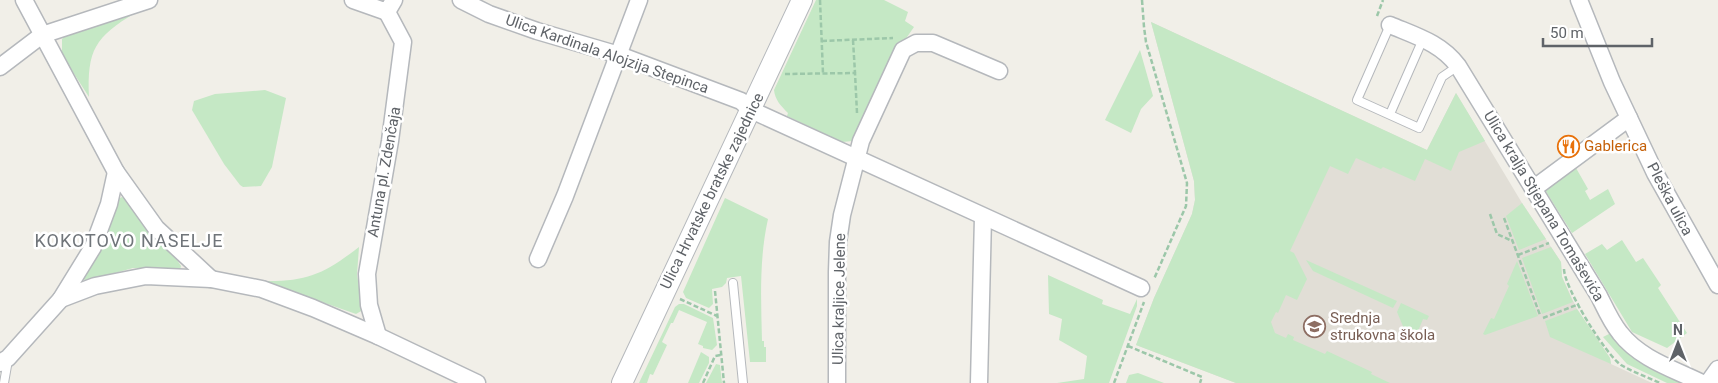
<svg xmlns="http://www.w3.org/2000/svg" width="1718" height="383" font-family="Roboto,sans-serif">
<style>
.education{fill:#e1ded6}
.green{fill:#c5e8c5}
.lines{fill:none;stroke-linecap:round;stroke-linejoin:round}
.service-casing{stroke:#b5b8bc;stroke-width:10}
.minor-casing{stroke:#b5b8bc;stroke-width:19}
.tertiary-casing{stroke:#b5b8bc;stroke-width:22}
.path{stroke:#9cc7a9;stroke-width:2.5;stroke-dasharray:5 2.5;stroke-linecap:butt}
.service{stroke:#fff;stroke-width:8}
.minor{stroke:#fff;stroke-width:16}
.tertiary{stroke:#fff;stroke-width:20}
.labels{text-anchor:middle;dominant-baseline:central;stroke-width:5;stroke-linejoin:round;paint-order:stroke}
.street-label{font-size:15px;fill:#5f6368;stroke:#fff}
.food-label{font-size:15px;fill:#c56008;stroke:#fff;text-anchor:start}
.education-label{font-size:15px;fill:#785e54;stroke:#fff;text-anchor:start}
.quarter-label{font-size:18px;letter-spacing:1px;fill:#70757a;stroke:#fff}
</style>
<rect width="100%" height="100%" fill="#f1efe8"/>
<polygon class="education" points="1151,22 1427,150 1456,93 1522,203 1561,262 1562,277 1577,309 1610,358 1611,364 1652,383 1236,383 1136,345 1154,298 1192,214 1195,200 1194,181"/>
<g class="green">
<path d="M816 0H884L908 12 905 21 914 27 900 47 853 141 842 142 787 116 788 113C781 106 775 100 774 90Z"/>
<path d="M135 13C95 37 87 50 89 97L62 55V39L69 32Z"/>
<polygon points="1151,22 1427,150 1456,93 1485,141 1459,152 1451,171 1425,159 1415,181 1383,167 1381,169 1356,158 1348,174 1330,166 1290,251 1294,253 1307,279 1297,300 1286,295 1278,313 1276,312 1271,322 1275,333 1286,338 1288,334 1294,337 1293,340 1325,354 1327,351 1372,372 1371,374 1390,383 1236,383 1136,345 1154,298 1192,214 1195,200 1194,181"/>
<polygon points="1140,50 1153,96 1141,109 1131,133 1105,120"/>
<polygon points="265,90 286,98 272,167 261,186 243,187 240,185 224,164 192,110 194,101 215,94"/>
<polygon points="1576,168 1588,189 1585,191 1590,200 1608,189 1615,204 1572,233 1545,190"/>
<polygon points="122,197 127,200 177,260 181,266 180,270 133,268 86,281 82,278 116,200"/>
<path d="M725 198 768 219C759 259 761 300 762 341H764V347H766V362H750L741 276 727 278 726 283 722 287 712 289 713 304 709 308 686 298 683 292Z"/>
<polygon points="1522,203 1546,239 1519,250 1506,216"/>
<polygon points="1622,240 1636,262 1643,258 1661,285 1658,288 1687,333 1667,348 1632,332 1585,254 1602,244 1607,250"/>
<path d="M359 247 357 275 363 310 356 314 262 281C307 282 324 274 359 247Z"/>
<polygon points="1551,247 1561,262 1562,277 1573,302 1542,314 1522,258"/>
<polygon points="1306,260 1397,301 1393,308 1313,271"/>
<polygon points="1517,261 1538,316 1485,335 1483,334 1491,318 1494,319 1509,286 1507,284"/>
<polygon points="1048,275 1103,300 1102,304 1130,314 1137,299 1137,306 1109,383 1057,383 1084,379 1087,356 1059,340 1062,319 1049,314"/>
<polygon points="1401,303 1429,316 1427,320 1423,319 1416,336 1405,331 1397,312"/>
<polygon points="679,304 684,304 713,318 717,345 712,350 703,348 703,346 698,344 707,322 679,310 673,323 671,323 662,342 667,345 653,375 650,374 647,383 639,383 675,307"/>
<polygon points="1577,309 1610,358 1611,364 1550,337 1545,321"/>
<polygon points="1611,333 1684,383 1667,383 1627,364 1603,337"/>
<polygon points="701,352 709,357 709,363 699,383 688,383"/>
<polygon points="716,364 720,365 722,383 706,383"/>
<polygon points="1138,373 1164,383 1126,383 1129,375"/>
</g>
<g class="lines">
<defs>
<g id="service">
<polyline points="1390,25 1357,100 1419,128 1442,77 1458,66"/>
<polyline points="1390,114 1423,39"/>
<polyline points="733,283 743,383"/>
<polyline points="4,383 8,360"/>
</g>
<g id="minor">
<polyline points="24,0 116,172 156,228 211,279"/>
<polyline points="353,0 387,12 394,0"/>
<path d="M461 0 489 14 537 31 619 55 741 101 751 110C881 170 1011 230 1141 288"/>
<polyline points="1579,0 1612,82 1655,173 1718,285"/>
<path d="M1390 25C1416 36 1441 43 1458 66L1599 296C1605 308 1611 322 1620 333 1640 359 1674 369 1702 383"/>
<polyline points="0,67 42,35 149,0"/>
<polyline points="1533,189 1629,118"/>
<polyline points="538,259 565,196 639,0"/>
<polyline points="61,299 93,247 109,204 116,172"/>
<polyline points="378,336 369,305 367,274 390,141 403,42 387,12"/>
<polyline points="0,363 8,358 61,299 95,286 146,276 211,279 262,289 313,308 378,336 477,383"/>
<polyline points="837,383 837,272 838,242 842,215 861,141 903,50 916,43 933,43 999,71"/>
<polyline points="979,383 983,217"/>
<polyline points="1708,383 1718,369"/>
</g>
<polyline id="tertiary" points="622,383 802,0"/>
</defs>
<use href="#service" class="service-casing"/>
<use href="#minor" class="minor-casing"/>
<use href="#tertiary" class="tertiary-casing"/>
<g class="path">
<polyline points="820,0 823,73"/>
<polyline points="1142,0 1144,27 1146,42 1187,183 1186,206 1154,279"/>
<polyline points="1377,16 1383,0"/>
<polyline points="853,40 855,73"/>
<polyline points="822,41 893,38"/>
<polyline points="785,74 855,73 857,113"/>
<polyline points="1490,214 1497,234 1512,241"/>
<polyline points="1504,218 1540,315"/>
<polyline points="1518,255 1549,243"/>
<path d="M1564 269C1564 287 1605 354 1621 365 1633 372 1647 377 1660 383"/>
<polyline points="715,291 724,383"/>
<polyline points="680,299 717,316"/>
<polyline points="1543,318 1579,304"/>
<polyline points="1128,346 1202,377 1200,383"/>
<polyline points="703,383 715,356 721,355"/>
<polyline points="1114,383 1144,302"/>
</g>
<use href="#service" class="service"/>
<use href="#minor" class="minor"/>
<use href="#tertiary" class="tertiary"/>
</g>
<defs>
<symbol id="restaurant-ring" viewBox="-11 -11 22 22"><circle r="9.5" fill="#fff" stroke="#e8710a" stroke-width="1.5"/><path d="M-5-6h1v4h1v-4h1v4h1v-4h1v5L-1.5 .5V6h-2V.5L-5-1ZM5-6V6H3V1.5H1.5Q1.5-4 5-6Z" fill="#e8710a"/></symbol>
<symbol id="school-ring" viewBox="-11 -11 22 22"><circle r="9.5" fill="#fff" stroke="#8d6e63" stroke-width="1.5"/><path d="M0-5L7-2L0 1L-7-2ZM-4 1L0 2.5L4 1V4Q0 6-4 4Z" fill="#8d6e63"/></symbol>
</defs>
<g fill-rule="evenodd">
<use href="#restaurant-ring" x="1556" y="134" width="25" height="25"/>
<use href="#school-ring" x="1302" y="314" width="25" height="25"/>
</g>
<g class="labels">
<g class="street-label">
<text transform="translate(607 54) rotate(19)">Ulica Kardinala Alojzija Stepinca</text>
<text transform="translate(384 172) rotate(-80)">Antuna pl. Zdenčaja</text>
<text transform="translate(712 191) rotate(-64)">Ulica Hrvatske bratske zajednice</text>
<text transform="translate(1670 199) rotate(62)">Pleška ulica</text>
<text transform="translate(1544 206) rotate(59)">Ulica kralja Stjepana Tomaševića</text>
<text transform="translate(839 299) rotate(-89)">Ulica kraljice Jelene</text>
</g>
<g class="food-label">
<text x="1584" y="146">Gablerica</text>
</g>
<g class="education-label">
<text x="1330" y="318">Srednja<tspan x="1330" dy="17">strukovna škola</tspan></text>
</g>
<g class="quarter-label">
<text x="129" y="240">KOKOTOVO NASELJE</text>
</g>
</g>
<g transform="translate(1678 343)" stroke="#ffffff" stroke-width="4" paint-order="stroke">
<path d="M0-4L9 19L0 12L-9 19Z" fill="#5f6368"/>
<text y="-8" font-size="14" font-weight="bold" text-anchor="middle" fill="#5f6368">N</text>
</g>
<path d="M1543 38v8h109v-8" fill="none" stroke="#5f6368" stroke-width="2.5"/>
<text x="1550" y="38" font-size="15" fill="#5f6368" stroke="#ffffff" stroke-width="4" paint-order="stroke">50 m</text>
</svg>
